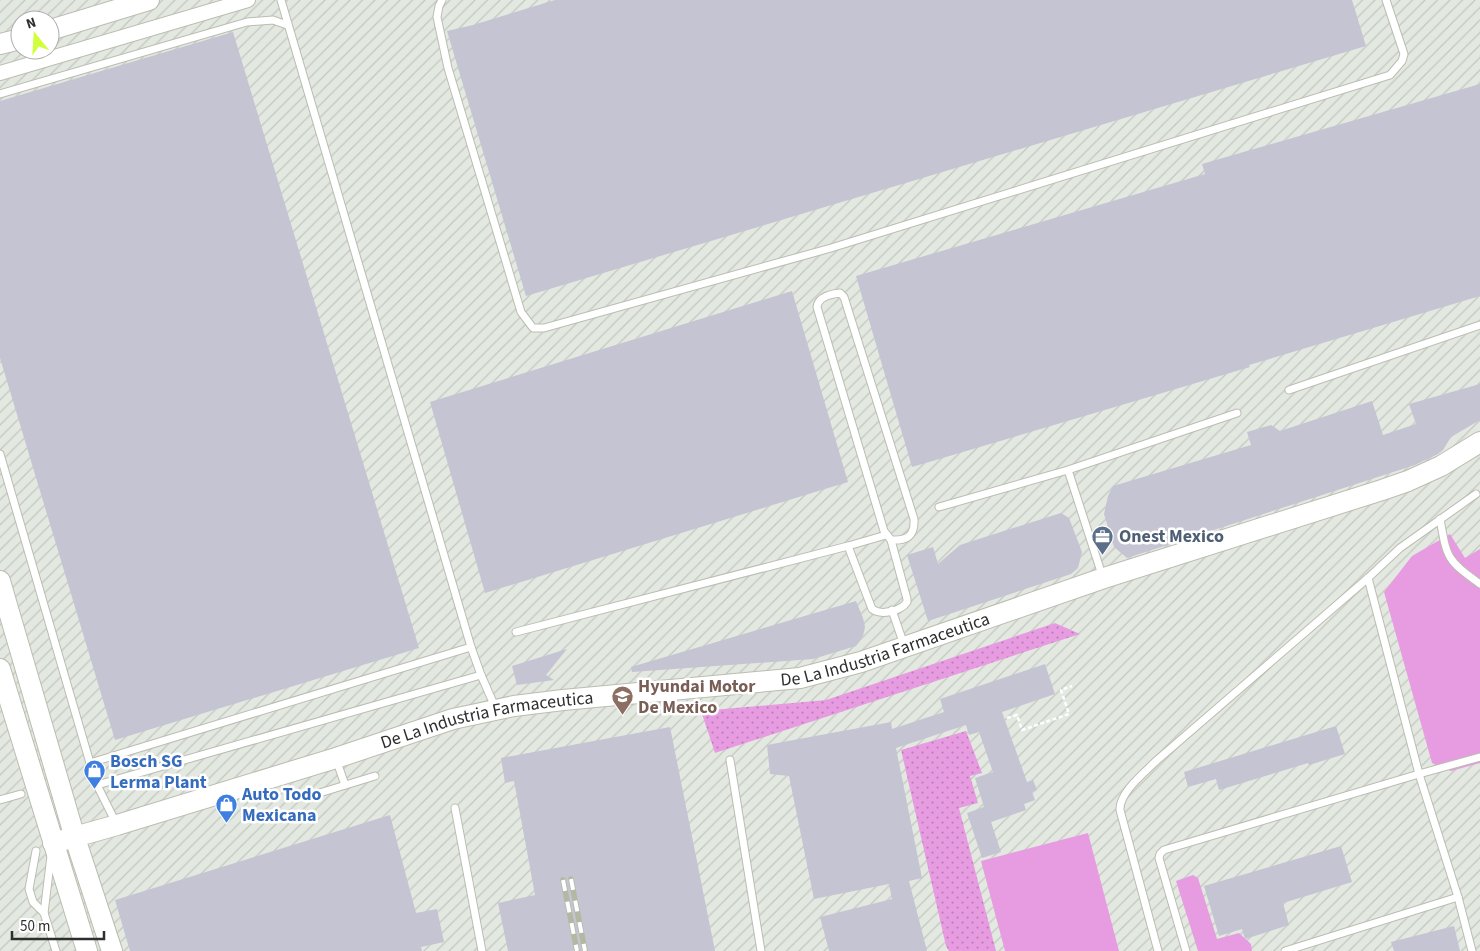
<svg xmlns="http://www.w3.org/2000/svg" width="1480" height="951" font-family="'Source Sans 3',sans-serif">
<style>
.industrial{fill:url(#industrial-furrows);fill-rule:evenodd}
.grass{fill:url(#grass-dots)}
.park{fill:#e79ce1}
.building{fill:#c5c4d2}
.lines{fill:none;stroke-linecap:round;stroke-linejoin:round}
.service-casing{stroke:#babeb0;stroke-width:9}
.minor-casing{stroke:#babeb0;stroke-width:16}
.secondary-casing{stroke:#babeb0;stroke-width:22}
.path{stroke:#fff;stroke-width:2.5;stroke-dasharray:4 2.5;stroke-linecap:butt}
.service{stroke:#fff;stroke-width:7}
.minor{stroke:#fff;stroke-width:14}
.secondary{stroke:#fff;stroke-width:20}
.rail-casing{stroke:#b2b8a2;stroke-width:5.5}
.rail{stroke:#fff;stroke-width:4;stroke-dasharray:11;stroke-linecap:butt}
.labels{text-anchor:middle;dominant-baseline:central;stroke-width:5;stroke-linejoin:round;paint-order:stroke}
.service-label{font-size:18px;font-weight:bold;fill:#4e5e75;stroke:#fff;text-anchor:start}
.street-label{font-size:18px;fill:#2e2e2e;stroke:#fff}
.education-label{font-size:18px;font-weight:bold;fill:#785e54;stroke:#fff;text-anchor:start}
.shop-label{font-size:18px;font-weight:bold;fill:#366cbe;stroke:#fff;text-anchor:start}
</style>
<defs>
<pattern id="industrial-furrows" width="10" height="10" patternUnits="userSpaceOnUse" patternTransform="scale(1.25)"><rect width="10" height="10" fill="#e3e8e1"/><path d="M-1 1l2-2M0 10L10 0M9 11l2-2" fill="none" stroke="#c3c7c1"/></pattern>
<pattern id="grass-dots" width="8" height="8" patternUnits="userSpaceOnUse" patternTransform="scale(1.25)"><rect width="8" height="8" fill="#e79ce1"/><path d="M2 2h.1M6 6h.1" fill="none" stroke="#bc80b7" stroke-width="1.8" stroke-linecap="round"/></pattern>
</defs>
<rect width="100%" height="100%" fill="#e0e0ef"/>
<path class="industrial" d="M0 0H1480V951H0ZM20 20H50V50H20Z"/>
<g class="grass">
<polygon points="1055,623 1080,634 715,753 701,711 826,700"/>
<polygon points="966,731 982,773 970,776 978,803 959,808 996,951 949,951 946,946 901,750"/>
</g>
<g class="park">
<polygon points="1450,534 1465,558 1480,549 1480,763 1451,771 1432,763 1384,592 1412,556"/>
<polygon points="1088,833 1119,951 1005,951 981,861"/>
<polygon points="1193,875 1198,878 1217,939 1239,933 1251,944 1252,951 1198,951 1176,881"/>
</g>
<g class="building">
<polygon points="555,0 1352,0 1366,46 526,296 447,31 473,25"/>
<polygon points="233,32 419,648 115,740 0,358 0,101"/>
<polygon points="1480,84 1480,296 1249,365 1250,367 912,467 856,276 1205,174 1202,164"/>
<polygon points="792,291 848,482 485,593 430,402"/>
<polygon points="1480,384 1480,420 1451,437 1443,450 1438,454 1415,465 1127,558 1114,547 1104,514 1108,496 1113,486 1251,445 1247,432 1271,425 1280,431 1372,401 1383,435 1416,424 1409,404"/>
<polygon points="1061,513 1069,518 1082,552 1078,568 1071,574 928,621 907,555 933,547 938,564 960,545"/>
<polygon points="856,601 863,618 865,627 863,636 856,646 813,659 632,672 631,667"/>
<polygon points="567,649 546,675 554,680 517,685 512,666"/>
<polygon points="1045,664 1055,694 1002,712 1027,782 1033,780 1037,790 1032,792 1035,800 1024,804 1026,810 991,822 1001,852 982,858 967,813 984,807 975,778 993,772 979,732 969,735 966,725 896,748 922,878 909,881 927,951 829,951 820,917 892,899 889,884 814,899 789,776 770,774 767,745 891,722 892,729 944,712 940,699"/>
<polygon points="1336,726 1345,754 1309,765 1308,763 1219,790 1216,779 1188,787 1184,772"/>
<polygon points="670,727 715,951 508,951 498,903 535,895 514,781 505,783 501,758"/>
<polygon points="390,815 416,913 437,909 444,942 421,947 422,951 130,951 115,900"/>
<polygon points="1341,846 1352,882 1283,903 1289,925 1245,939 1242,929 1219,936 1204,886"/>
<polygon points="1454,926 1460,951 1394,951 1391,942"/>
</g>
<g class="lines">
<defs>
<g id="service">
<polyline points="281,0 471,647 481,675 495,707"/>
<polyline points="442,0 439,6 437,17 448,68 521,312 533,328 544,328 831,248 1390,75 1402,61 1404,54 1386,0"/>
<polyline points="0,94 247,22 273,20 287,25"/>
<polyline points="1289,390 1480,325"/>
<polyline points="0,454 90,763 97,785 116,823"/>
<polyline points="1068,470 1103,578"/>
<polyline points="939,507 1068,470 1237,413"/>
<path d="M1440 519C1447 559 1447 560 1480 584"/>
<path d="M886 535 848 546 872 609C881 616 901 611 907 602V599L891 540 884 531 817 307C818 297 831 294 840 293L844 297 914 519C915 536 907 541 891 540"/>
<polyline points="1368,578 1419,774 1458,897 1472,951"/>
<polyline points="892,610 904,645"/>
<polyline points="516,632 848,546"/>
<polyline points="336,759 345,785"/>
<polyline points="730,760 761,951"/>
<polyline points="90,763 471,647"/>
<polyline points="97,785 481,675"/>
<polyline points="313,795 375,776"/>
<polyline points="0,800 21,794"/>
<polyline points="455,808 482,951"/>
<polyline points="36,851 29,889 33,902 44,913"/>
<polyline points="51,856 44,913 56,951"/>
<path d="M1158 951 1120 810C1119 793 1144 773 1155 762L1368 578 1400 548 1476 494"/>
<polyline points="1186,951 1159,858 1160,854 1164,850 1419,774 1480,757"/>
<polyline points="1285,951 1458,897"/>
</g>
<polyline id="minor" points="0,73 248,0"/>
<g id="secondary">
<polyline points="50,30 149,0"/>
<polyline points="0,44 20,39"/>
<polyline points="0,581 75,838 112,951"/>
<polyline points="0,669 87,951"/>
<path id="s1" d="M53 843 117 825 336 758 453 719 514 706 563 700 800 678 861 662 1104 578 1382 490 1408 481 1441 466 1480 442"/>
</g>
</defs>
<use href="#service" class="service-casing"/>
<use href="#minor" class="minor-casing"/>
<use href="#secondary" class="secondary-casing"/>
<polyline class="path" points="1007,718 1017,715 1022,730 1069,714 1061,690 1072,686"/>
<use href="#service" class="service"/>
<use href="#minor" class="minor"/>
<use href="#secondary" class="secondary"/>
<defs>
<g id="rail">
<polyline points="571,879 585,951"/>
<polyline points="563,880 577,951"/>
</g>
</defs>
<use href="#rail" class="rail-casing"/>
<use href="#rail" class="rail"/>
</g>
<defs>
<symbol id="office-pin" viewBox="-11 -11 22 30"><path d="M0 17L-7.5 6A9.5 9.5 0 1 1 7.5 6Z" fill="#5c6f8a" stroke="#fff"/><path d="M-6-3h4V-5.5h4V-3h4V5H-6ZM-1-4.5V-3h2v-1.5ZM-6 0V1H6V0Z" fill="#fff"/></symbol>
<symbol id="university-pin" viewBox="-11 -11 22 30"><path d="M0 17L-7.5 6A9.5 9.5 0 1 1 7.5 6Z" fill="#8d6e63" stroke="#fff"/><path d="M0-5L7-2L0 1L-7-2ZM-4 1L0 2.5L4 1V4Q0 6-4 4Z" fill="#fff"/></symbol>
<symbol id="shop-pin" viewBox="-11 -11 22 30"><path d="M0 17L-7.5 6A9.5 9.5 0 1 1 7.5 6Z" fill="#3f7fe0" stroke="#fff"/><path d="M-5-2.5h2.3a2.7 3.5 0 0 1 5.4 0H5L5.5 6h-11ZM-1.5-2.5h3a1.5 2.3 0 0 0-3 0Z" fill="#fff"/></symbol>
</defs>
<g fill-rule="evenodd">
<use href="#office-pin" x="1090" y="524" width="25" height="34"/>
<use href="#university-pin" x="610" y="684" width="25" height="34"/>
<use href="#shop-pin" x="82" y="758" width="25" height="34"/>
<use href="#shop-pin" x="214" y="792" width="25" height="34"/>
</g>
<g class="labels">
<g class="service-label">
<text x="1119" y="536">Onest Mexico</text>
</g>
<g class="street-label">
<text stroke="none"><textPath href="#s1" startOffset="858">De La Industria Farmaceutica</textPath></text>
<text stroke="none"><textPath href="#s1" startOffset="452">De La Industria Farmaceutica</textPath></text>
</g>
<g class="education-label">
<text x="638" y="686">Hyundai Motor<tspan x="638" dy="21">De Mexico</tspan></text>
</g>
<g class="shop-label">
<text x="110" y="761">Bosch SG<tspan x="110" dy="21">Lerma Plant</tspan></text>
<text x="242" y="794">Auto Todo<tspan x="242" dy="21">Mexicana</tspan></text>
</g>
</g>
<g transform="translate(35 35) rotate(342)"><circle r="24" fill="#ffffff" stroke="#ababab"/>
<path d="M0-4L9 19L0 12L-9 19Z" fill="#d1ff3e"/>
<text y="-8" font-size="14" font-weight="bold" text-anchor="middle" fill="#2e2e2e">N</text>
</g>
<path d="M12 931v8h92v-8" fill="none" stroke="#2e2e2e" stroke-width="2.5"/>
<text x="20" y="931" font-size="15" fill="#2e2e2e" stroke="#ffffff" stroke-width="4" paint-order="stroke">50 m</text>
</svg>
